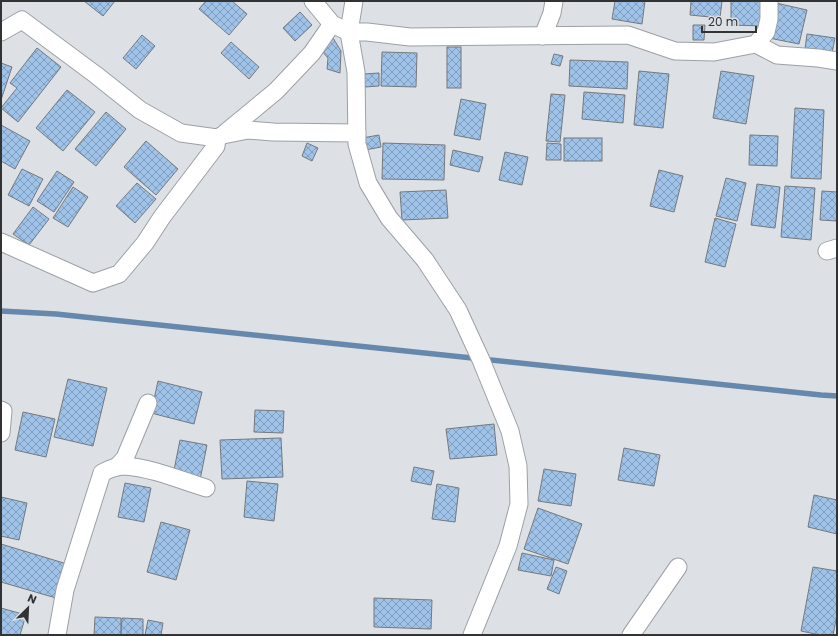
<svg xmlns="http://www.w3.org/2000/svg" width="838" height="636" font-family="Poppins,sans-serif">
<style>
.lines{fill:none;stroke-linecap:round;stroke-linejoin:round}
.stream{stroke:#6788ad;stroke-width:5.5}
.building{fill:url(#building-cross-hatch);stroke:#75797d}
.minor-casing{stroke:#9ca0a5;stroke-width:19}
.minor{stroke:#fff;stroke-width:17}
</style>
<defs>
<pattern id="building-cross-hatch" width="8" height="8" patternUnits="userSpaceOnUse"><rect width="8" height="8" fill="#9fc2e9"/><path d="M0 0l8 8M0 8l8-8" fill="none" stroke="#829ebe"/></pattern>
</defs>
<rect width="100%" height="100%" fill="#dde1e6"/>
<g class="lines">
<polyline class="stream" points="1,311 56,314 821,395 837,396"/>
</g>
<g class="building">
<polygon points="84,1 115,1 103,16"/>
<polygon points="206,1 232,1 247,14 229,35 199,9"/>
<polygon points="615,1 645,1 642,24 612,19"/>
<polygon points="691,1 722,1 720,18 690,15"/>
<polygon points="731,1 764,1 763,26 731,25"/>
<polygon points="776,3 807,10 799,44 769,38"/>
<polygon points="300,12 312,25 295,41 283,28"/>
<polygon points="693,25 705,25 704,40 693,40"/>
<polygon points="807,34 835,38 832,53 805,49"/>
<polygon points="142,35 155,46 136,69 123,58"/>
<polygon points="333,38 341,51 340,73 327,69 328,58 321,50"/>
<polygon points="231,42 259,67 249,79 221,53"/>
<rect x="447" y="47" width="14" height="41"/>
<polygon points="37,48 61,67 18,122 1,108 17,88 10,83"/>
<polygon points="382,52 417,53 416,87 381,86"/>
<polygon points="554,54 563,56 560,66 551,64"/>
<polygon points="570,60 628,62 627,89 569,86"/>
<polygon points="1,63 12,67 1,100"/>
<polygon points="639,71 669,74 663,128 634,125"/>
<polygon points="721,71 754,76 746,124 713,118"/>
<polygon points="379,73 379,86 365,87 364,74"/>
<polygon points="67,90 95,112 63,151 36,128"/>
<polygon points="584,92 625,95 623,123 582,119"/>
<polygon points="551,94 565,95 560,142 546,141"/>
<polygon points="461,99 486,104 480,140 454,135"/>
<polygon points="795,108 824,110 821,179 791,178"/>
<polygon points="106,112 126,129 96,166 75,149"/>
<polygon points="1,125 30,141 15,169 1,161"/>
<polygon points="379,135 381,147 365,150 362,138"/>
<polygon points="750,135 778,136 777,166 749,165"/>
<rect x="564" y="138" width="38" height="23"/>
<polygon points="146,141 178,169 156,195 124,167"/>
<polygon points="307,143 318,148 312,161 302,156"/>
<polygon points="383,143 445,145 444,180 382,179"/>
<polygon points="547,143 561,144 561,160 546,160"/>
<polygon points="453,150 483,157 479,172 450,165"/>
<polygon points="505,152 528,157 522,185 499,180"/>
<polygon points="22,169 43,179 29,206 8,195"/>
<polygon points="659,170 683,176 674,212 650,206"/>
<polygon points="57,171 74,182 54,212 37,201"/>
<polygon points="726,178 746,183 737,221 716,216"/>
<polygon points="137,183 156,199 135,223 116,206"/>
<polygon points="757,184 780,187 775,228 751,225"/>
<polygon points="785,186 815,188 811,240 781,237"/>
<polygon points="73,187 88,197 68,227 53,218"/>
<polygon points="446,190 448,218 402,220 400,192"/>
<polygon points="822,191 837,192 837,221 820,220"/>
<polygon points="33,207 49,219 29,245 13,234"/>
<polygon points="715,218 736,224 725,267 705,262"/>
<polygon points="68,379 107,388 93,446 54,437"/>
<polygon points="158,381 202,392 194,424 151,413"/>
<polygon points="255,410 284,411 283,433 254,432"/>
<polygon points="23,412 55,419 46,457 15,450"/>
<polygon points="494,424 497,455 450,459 446,429"/>
<polygon points="281,438 283,477 222,479 220,440"/>
<polygon points="180,440 207,445 200,480 173,475"/>
<polygon points="624,448 660,455 654,486 618,480"/>
<polygon points="414,467 434,471 431,485 411,481"/>
<polygon points="544,469 576,474 571,506 538,501"/>
<polygon points="247,481 278,484 274,521 244,517"/>
<polygon points="125,483 151,488 144,522 118,517"/>
<polygon points="437,484 459,488 455,522 432,519"/>
<polygon points="814,495 837,500 837,534 808,527"/>
<polygon points="1,497 27,503 19,540 1,536"/>
<polygon points="538,508 582,524 568,564 524,549"/>
<polygon points="161,522 190,530 176,580 147,572"/>
<polygon points="1,544 67,564 56,598 1,582"/>
<polygon points="522,553 554,560 551,576 518,570"/>
<polygon points="556,567 567,571 559,594 547,589"/>
<polygon points="813,567 837,571 837,615 833,635 820,635 801,631"/>
<polygon points="374,598 432,600 431,629 374,627"/>
<polygon points="1,608 26,615 20,635 1,635"/>
<polygon points="95,617 121,618 121,635 94,635"/>
<polygon points="122,618 143,619 143,635 121,635"/>
<polygon points="148,620 163,623 161,635 145,635"/>
</g>
<g class="lines">
<defs>
<g id="minor">
<polyline points="313,1 332,24 349,32 367,32 410,37 628,35 675,51 714,52 756,44 766,32 769,19 769,1"/>
<polyline points="354,1 349,32 356,72 357,144 368,183 389,218 425,260 458,310 481,360 510,431 518,466 519,504 508,546 472,635"/>
<polyline points="1,32 22,20 96,75 140,110 181,133 217,138 223,135 248,130 273,132 357,133"/>
<polyline points="543,36 552,13 554,1"/>
<polyline points="756,44 777,55 818,58 837,61"/>
<polyline points="225,133 276,91 312,53 332,24"/>
<polyline points="1,242 93,283 119,274 145,243 162,217 216,146 217,138"/>
<polyline points="827,251 837,248"/>
<polyline points="1,410 3,411 1,433"/>
<polyline points="117,467 125,458 148,403"/>
<path d="M57 635 65 590 102 473C109 469 117 466 125 466 152 468 180 480 206 488"/>
<polyline points="631,635 678,567"/>
</g>
</defs>
<use href="#minor" class="minor-casing"/>
<use href="#minor" class="minor"/>
</g>
<rect width="838" height="636" fill="none" stroke="#323335" stroke-width="4"/>
<g transform="translate(28 608) rotate(24)" stroke="#dde1e6" stroke-width="3" paint-order="stroke">
<path d="M0-3L7 15L0 10L-7 15Z" fill="#323335"/>
<text y="-6" font-size="11" font-weight="bold" text-anchor="middle" fill="#323335">N</text>
</g>
<path d="M702 26v6h54v-6" fill="none" stroke="#323335" stroke-width="2"/>
<text x="708" y="26" font-size="12" fill="#323335" stroke="#dde1e6" stroke-width="3" paint-order="stroke">20 m</text>
</svg>
